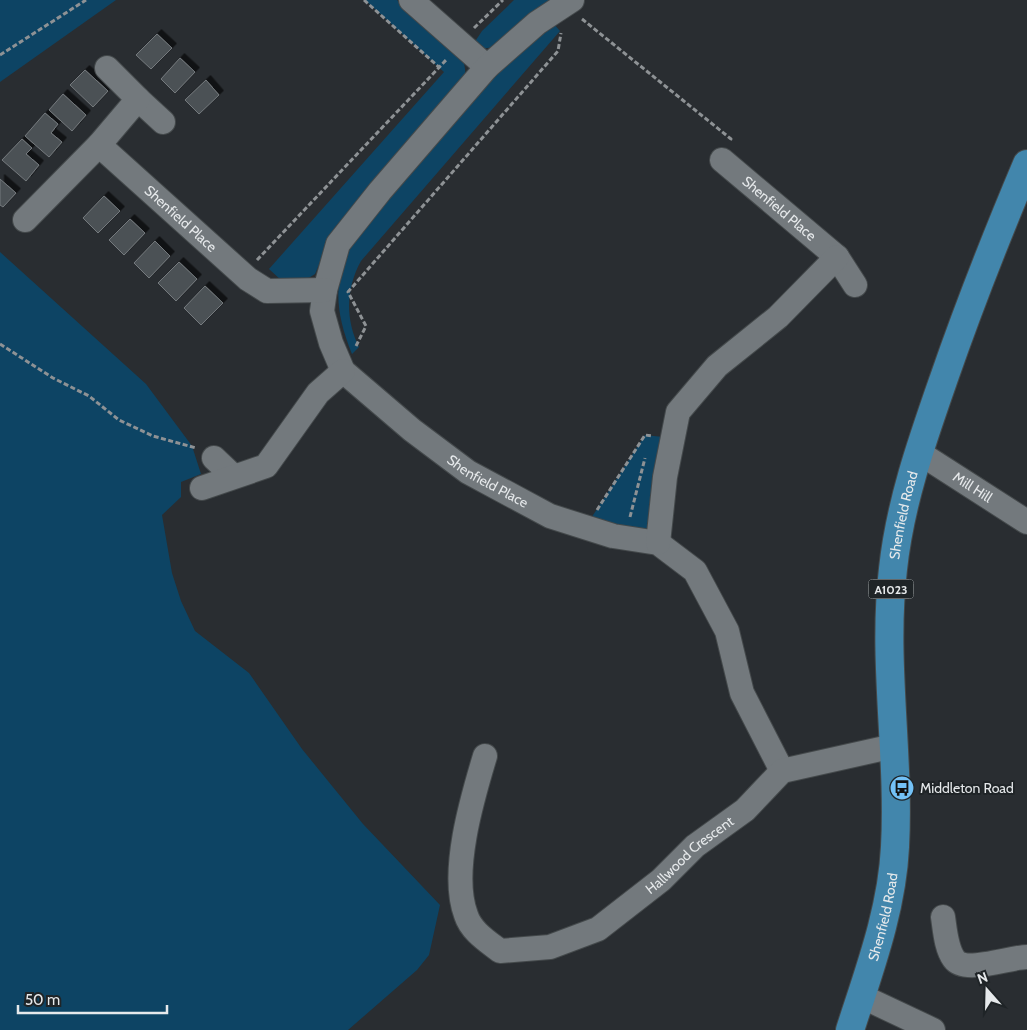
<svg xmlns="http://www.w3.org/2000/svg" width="1027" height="1030" font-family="Cabin,sans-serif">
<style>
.green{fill:#0d4464}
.building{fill:#4b5154;stroke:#757a7e;filter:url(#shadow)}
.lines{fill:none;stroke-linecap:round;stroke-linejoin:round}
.minor-casing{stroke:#44494b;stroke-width:26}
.major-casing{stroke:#44494b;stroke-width:30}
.path{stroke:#8e9295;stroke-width:3;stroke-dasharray:5 2.5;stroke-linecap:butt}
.minor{stroke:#73797d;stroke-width:24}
.major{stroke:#4286ac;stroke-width:28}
.labels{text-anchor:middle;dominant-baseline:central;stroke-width:4;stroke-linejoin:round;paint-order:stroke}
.shield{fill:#1f2427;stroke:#aaaeb0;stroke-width:1}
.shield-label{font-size:12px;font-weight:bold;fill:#e6e9eb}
.street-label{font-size:14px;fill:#e6e9eb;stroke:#1f2427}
.poi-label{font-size:14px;fill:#e6e9eb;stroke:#1f2427;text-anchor:start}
</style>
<defs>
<filter id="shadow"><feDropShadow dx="4.5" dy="-4.5" stdDeviation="0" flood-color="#0009"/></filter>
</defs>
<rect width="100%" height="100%" fill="#292d31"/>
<g class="green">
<polygon points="0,0 116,0 0,82"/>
<path d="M365 0H397L462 57C466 69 467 76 461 88L335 227 315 274 307 279 281 280 269 269 444 72Z"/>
<polygon points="514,0 557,0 496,47 479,49 472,46 482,31"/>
<path d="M553 23 560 31 361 261C346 288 345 319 359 347L352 354C332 304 334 276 358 228L505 63Z"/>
<polygon points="0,252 146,384 192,446 201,474 181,482 181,497 162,515 172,573 181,601 195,631 249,673 302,749 363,824 440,905 429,955 417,970 348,1030 0,1030"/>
<polygon points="645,435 672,438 658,543 586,526"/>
</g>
<g class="building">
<polygon points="157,34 172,48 151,69 136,55"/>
<polygon points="180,58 195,72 175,93 161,79"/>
<polygon points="85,70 108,91 93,107 70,85"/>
<polygon points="206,80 219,95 199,114 185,100"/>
<polygon points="63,94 86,115 72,131 49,110"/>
<polygon points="45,113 58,124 51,133 62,142 49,157 25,136"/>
<polygon points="22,139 32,148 26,154 39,165 26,181 2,160"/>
<polygon points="0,179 16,193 3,207 0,205"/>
<polygon points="104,196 120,211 98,233 83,218"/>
<polygon points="130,219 145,233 124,255 109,240"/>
<polygon points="155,241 170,256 149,278 134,263"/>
<polygon points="179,262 197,279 176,301 158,283"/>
<polygon points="205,286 223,303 201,325 184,308"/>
</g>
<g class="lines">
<defs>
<g id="minor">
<polyline points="411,0 487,67"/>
<path id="s1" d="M572 0 537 23 487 67 380 191 338 244 325 290 322 311 331 343 343 371 412 430 468 472 550 516 613 536 658 543 695 571 727 631 742 693 782 771"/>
<polyline points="138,99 163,122"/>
<path id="s2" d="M99 145 248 279 267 291 325 290"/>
<path id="s3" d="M722 160 837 257 855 285"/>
<polyline points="25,220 99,145 138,99 107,68"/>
<path id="s4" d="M918 452 1027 522"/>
<polyline points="214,458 233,476"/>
<polyline points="202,488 266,466 318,393 343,371"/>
<polyline points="658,543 665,477 678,412 717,366 778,317 837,257"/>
<path id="s5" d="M485 756C472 799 450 873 466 915 471 931 487 941 500 951L550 947 598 929 661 880 695 846 745 810 782 771 894 746"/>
<path d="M943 917C945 930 946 948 954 959 965 974 1010 957 1027 957"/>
<polyline points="861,996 933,1030"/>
</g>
<g id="major">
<path id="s6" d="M850 1030C869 971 892 910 895 847 900 754 882 662 893 569 900 503 922 441 944 378 969 306 997 235 1027 164"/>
</g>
</defs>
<use href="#minor" class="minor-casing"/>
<use href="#major" class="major-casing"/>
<g class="path">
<polyline points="364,0 440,68"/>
<polyline points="582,19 731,139 730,141"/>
<polyline points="474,28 503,0"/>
<polyline points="0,55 86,0"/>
<polyline points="257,260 447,59"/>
<polyline points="0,344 53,378 89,396 119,420 153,436 196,448"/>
<polyline points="356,346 366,326 348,292 558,51 561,33"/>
<polyline points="597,510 645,435 652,436"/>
<polyline points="630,517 645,458"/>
</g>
<use href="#minor" class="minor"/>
<use href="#major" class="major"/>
</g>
<defs>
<symbol id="bus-disc" viewBox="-11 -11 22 22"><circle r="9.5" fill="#73c1f6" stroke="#1f2427"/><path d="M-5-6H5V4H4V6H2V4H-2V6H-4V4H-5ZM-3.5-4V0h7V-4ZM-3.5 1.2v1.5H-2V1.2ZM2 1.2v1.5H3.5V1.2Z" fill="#111"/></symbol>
</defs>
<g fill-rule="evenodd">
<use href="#bus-disc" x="888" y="774" width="28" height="28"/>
</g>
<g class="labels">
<rect class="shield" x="868.5" y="579.5" width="45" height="19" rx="4"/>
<g class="shield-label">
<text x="891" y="589">A1023</text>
</g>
<g class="street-label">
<text stroke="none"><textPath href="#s3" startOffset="75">Shenfield Place</textPath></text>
<text stroke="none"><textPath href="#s2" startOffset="110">Shenfield Place</textPath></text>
<text stroke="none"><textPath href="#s1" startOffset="655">Shenfield Place</textPath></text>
<text stroke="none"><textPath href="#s4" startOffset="65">Mill Hill</textPath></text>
<text stroke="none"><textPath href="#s6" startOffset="522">Shenfield Road</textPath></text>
<text stroke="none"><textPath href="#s5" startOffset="432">Hallwood Crescent</textPath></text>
<text stroke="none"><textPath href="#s6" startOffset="118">Shenfield Road</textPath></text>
</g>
<g class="poi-label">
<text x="920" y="788">Middleton Road</text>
</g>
</g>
<g transform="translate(987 990) rotate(340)" stroke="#1f2427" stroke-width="4" paint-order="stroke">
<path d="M0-4L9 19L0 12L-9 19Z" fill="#e6e9eb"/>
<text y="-8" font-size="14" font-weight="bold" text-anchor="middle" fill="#e6e9eb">N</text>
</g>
<path d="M18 1005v8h149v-8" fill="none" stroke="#e6e9eb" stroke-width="2.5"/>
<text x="25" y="1005" font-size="15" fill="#e6e9eb" stroke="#1f2427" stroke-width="4" paint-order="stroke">50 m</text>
</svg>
